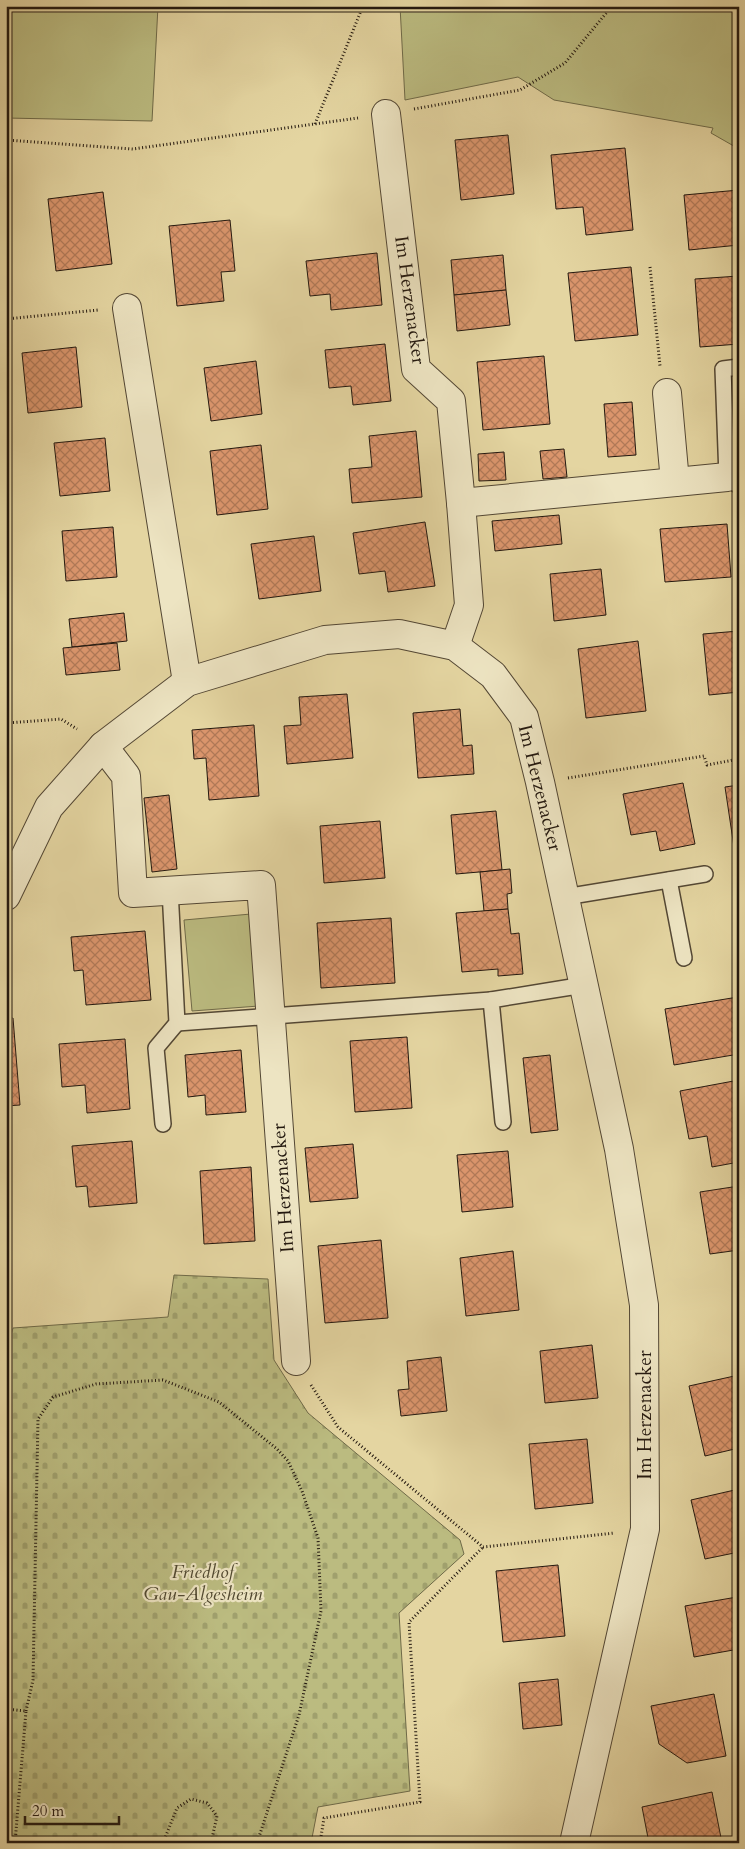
<svg xmlns="http://www.w3.org/2000/svg" width="745" height="1849" font-family="Cardo,serif">
<style>
.green{fill:#bbbb80;stroke:#6f6a48}
.cemetery{fill:url(#cemetery-stones);stroke:#6f6a48}
.building{fill:url(#building-cross-hatch);stroke:#23180f}
.lines{fill:none;stroke-linecap:round;stroke-linejoin:round}
.service-casing{stroke:#534734;stroke-width:18}
.minor-casing{stroke:#534734;stroke-width:30}
.path{stroke:#23180f;stroke-width:3;stroke-dasharray:1 2.5;stroke-linecap:butt}
.service{stroke:#ede4c2;stroke-width:15}
.minor{stroke:#ede4c2;stroke-width:28}
.labels{text-anchor:middle;dominant-baseline:central;stroke-width:4.5;stroke-linejoin:round;paint-order:stroke}
.street-label{font-size:19px;fill:#23180f;stroke:#ede4c2}
.park-label{font-size:19px;font-style:italic;fill:#514931;stroke:#ede4c2}
</style>
<defs>
<pattern id="cemetery-stones" width="16" height="16" patternUnits="userSpaceOnUse" patternTransform="scale(1.25)"><rect width="16" height="16" fill="#bbbb80"/><path d="M2 7V4a2 2 0 0 1 4 0v3zM10 15v-3a2 2 0 0 1 4 0v3z" fill="#a0a06d"/></pattern>
<pattern id="building-cross-hatch" width="8" height="8" patternUnits="userSpaceOnUse" patternTransform="scale(1.25)"><rect width="8" height="8" fill="#da956c"/><path d="M0 0l8 8M0 8l8-8" fill="none" stroke="#b07957"/></pattern>
</defs>
<rect width="100%" height="100%" fill="#e4d5a1"/>
<filter id="stains"><feTurbulence type="fractalNoise" baseFrequency=".004" numOctaves="4"/><feColorMatrix values="0 0 0 0 .2 0 0 0 0 .09 0 0 0 0 .02 0 0 0 .5 -.17"/></filter>
<radialGradient id="worn" r=".72"><stop offset=".6" stop-color="#630" stop-opacity="0"/><stop offset="1" stop-color="#630" stop-opacity=".3"/></radialGradient>
<g class="green">
<polygon points="6,6 158,6 152,121 6,118"/>
<polygon points="400,6 739,6 739,149 711,133 713,128 554,100 518,77 405,100"/>
<polygon points="251,914 259,1006 192,1011 184,920"/>
</g>
<polygon class="cemetery" points="174,1275 268,1279 274,1360 308,1413 460,1540 464,1554 399,1613 410,1791 318,1807 311,1843 6,1843 6,1353 13,1328 168,1317"/>
<g class="building">
<polygon points="508,135 514,194 461,200 455,140"/>
<polygon points="625,148 633,230 586,235 583,207 556,209 551,155"/>
<polygon points="739,190 739,245 689,250 684,195"/>
<polygon points="103,192 112,264 56,271 48,199"/>
<polygon points="230,220 235,271 221,272 224,301 177,306 169,226"/>
<polygon points="377,253 382,305 331,310 330,294 310,296 306,261"/>
<polygon points="503,255 506,290 454,295 451,260"/>
<polygon points="631,267 638,335 575,341 568,273"/>
<polygon points="739,276 739,344 700,347 695,279"/>
<polygon points="506,290 510,325 457,331 454,295"/>
<polygon points="385,344 391,401 353,405 351,386 329,388 325,350"/>
<polygon points="76,347 82,407 28,413 22,353"/>
<polygon points="544,356 550,424 483,430 477,362"/>
<polygon points="256,361 262,414 211,421 204,368"/>
<polygon points="632,402 636,455 608,457 604,404"/>
<polygon points="416,431 422,497 352,503 349,469 372,467 369,436"/>
<polygon points="105,438 110,491 60,496 54,443"/>
<polygon points="261,445 268,509 217,515 210,451"/>
<polygon points="564,449 567,477 543,479 540,451"/>
<polygon points="504,452 506,480 479,481 478,454"/>
<polygon points="559,515 562,544 495,551 492,521"/>
<polygon points="425,522 435,586 388,592 385,571 359,574 353,533"/>
<polygon points="727,524 731,577 665,582 660,529"/>
<polygon points="113,527 117,577 66,581 62,531"/>
<polygon points="314,536 321,591 259,599 251,544"/>
<polygon points="601,569 606,615 554,621 550,574"/>
<polygon points="124,613 127,641 72,647 69,619"/>
<polygon points="739,631 739,692 709,695 703,634"/>
<polygon points="638,641 646,711 586,718 578,649"/>
<polygon points="117,643 120,670 66,675 63,648"/>
<polygon points="347,694 353,758 287,764 284,726 301,725 299,697"/>
<polygon points="460,709 463,746 472,745 474,774 418,778 413,713"/>
<polygon points="254,725 259,796 209,800 206,758 194,759 192,730"/>
<polygon points="683,783 695,844 660,851 656,831 631,835 623,794"/>
<polygon points="739,785 739,854 735,854 725,787"/>
<polygon points="169,795 177,869 152,872 144,798"/>
<polygon points="496,811 502,870 456,874 451,815"/>
<polygon points="380,821 385,878 324,883 320,826"/>
<polygon points="510,869 512,893 507,894 508,909 484,911 480,872"/>
<polygon points="508,909 511,934 519,933 523,974 498,976 498,969 462,972 456,913"/>
<polygon points="391,918 395,983 321,988 317,923"/>
<polygon points="145,931 151,1000 86,1005 83,970 74,971 71,937"/>
<polygon points="738,997 739,1054 674,1065 665,1009"/>
<polygon points="13,1018 20,1105 6,1106 6,1019"/>
<polygon points="407,1037 412,1108 355,1112 350,1041"/>
<polygon points="125,1039 130,1109 87,1113 85,1085 62,1087 59,1044"/>
<polygon points="241,1050 246,1112 206,1115 205,1095 188,1097 185,1055"/>
<polygon points="550,1055 558,1130 531,1133 523,1058"/>
<polygon points="739,1080 739,1162 712,1167 707,1136 689,1139 680,1091"/>
<polygon points="132,1141 137,1203 89,1207 87,1186 76,1187 72,1146"/>
<polygon points="353,1144 358,1198 310,1202 305,1148"/>
<polygon points="508,1151 513,1207 462,1212 457,1155"/>
<polygon points="251,1167 255,1241 204,1244 200,1171"/>
<polygon points="739,1186 739,1250 710,1254 700,1192"/>
<polygon points="381,1240 388,1318 325,1323 318,1246"/>
<polygon points="513,1251 519,1310 466,1316 460,1258"/>
<polygon points="592,1345 598,1398 545,1403 540,1351"/>
<polygon points="441,1357 447,1411 401,1416 398,1390 409,1389 407,1361"/>
<polygon points="739,1375 739,1448 705,1456 689,1386"/>
<polygon points="587,1439 593,1503 535,1509 529,1444"/>
<polygon points="739,1489 739,1552 705,1559 691,1500"/>
<polygon points="558,1565 565,1636 503,1642 496,1571"/>
<polygon points="737,1597 739,1606 739,1649 694,1657 685,1606"/>
<polygon points="558,1679 562,1725 523,1729 519,1683"/>
<polygon points="714,1694 726,1756 687,1763 659,1744 651,1706"/>
<polygon points="712,1792 722,1843 649,1843 642,1807"/>
</g>
<g class="lines">
<defs>
<g id="service">
<polyline points="739,367 723,369 727,477 739,486"/>
<polyline points="669,880 684,958"/>
<polyline points="565,897 705,874"/>
<polyline points="177,1023 491,1000"/>
<polyline points="503,1122 491,1000 584,985"/>
<polyline points="163,1124 156,1048 177,1023 170,890"/>
</g>
<g id="minor">
<polyline points="386,114 416,369 451,401 461,503 469,605 455,646"/>
<polyline points="127,308 187,682"/>
<polyline points="667,393 675,482"/>
<polyline points="461,503 727,477"/>
<polyline points="103,746 126,776 133,893 261,885 296,1361"/>
<polyline points="6,896 49,807 103,746 187,682 325,640 399,634 455,646 493,675 524,717 540,782 619,1149 644,1305 645,1529 574,1843"/>
</g>
</defs>
<use href="#service" class="service-casing"/>
<use href="#minor" class="minor-casing"/>
<g class="path">
<polyline points="414,109 520,90 565,63 612,6"/>
<polyline points="315,124 363,6"/>
<polyline points="6,140 133,149 358,118"/>
<polyline points="650,267 660,366"/>
<polyline points="6,319 98,310"/>
<polyline points="6,723 61,719 77,729"/>
<polyline points="568,778 704,756 707,765 739,759"/>
<polyline points="311,1385 338,1427 483,1547 615,1533"/>
<polyline points="6,1709 26,1711 15,1843"/>
<polyline points="26,1711 33,1680 38,1419 53,1397 96,1384 163,1380 219,1402 277,1449 288,1461 302,1491 318,1538 321,1611 299,1715 257,1843"/>
<polyline points="163,1843 177,1808 191,1799 207,1803 217,1816 211,1843"/>
<polyline points="320,1843 324,1818 420,1802 409,1622 483,1547"/>
</g>
<use href="#service" class="service"/>
<use href="#minor" class="minor"/>
</g>
<g class="labels">
<g class="street-label">
<text transform="translate(410 300) rotate(82)">Im Herzenacker</text>
<text transform="translate(540 788) rotate(76)">Im Herzenacker</text>
<text transform="translate(283 1188) rotate(-94)">Im Herzenacker</text>
<text transform="translate(645 1415) rotate(-90)">Im Herzenacker</text>
</g>
<g class="park-label">
<text x="203" y="1572">Friedhof<tspan x="203" dy="22">Gau-Algesheim</tspan></text>
</g>
</g>
<rect width="745" height="1849" fill="none" stroke="#e4d5a1" stroke-width="25"/>
<rect x="8" y="8" width="730" height="1834" fill="none" stroke="#23180f" stroke-width="2.5"/>
<rect x="12" y="12" width="720" height="1824" fill="none" stroke="#23180f"/>
<path d="M25 1816v8h94v-8" fill="none" stroke="#23180f" stroke-width="2.5"/>
<text x="32" y="1816" font-size="15" fill="#23180f" stroke="#ede4c2" stroke-width="4" paint-order="stroke">20 m</text>
<rect width="100%" height="100%" filter="url(#stains)"/>
<rect width="100%" height="100%" fill="url(#worn)"/>
</svg>
